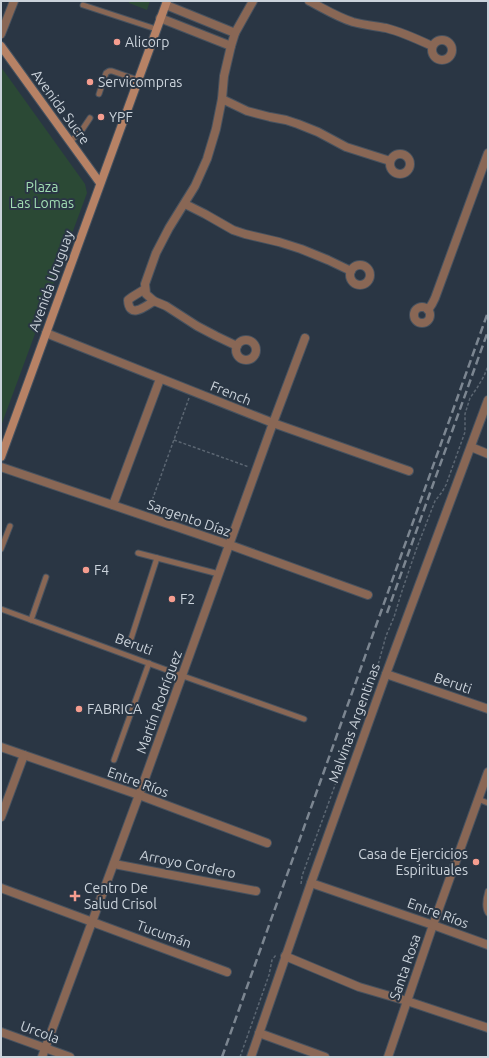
<svg xmlns="http://www.w3.org/2000/svg" width="489" height="1058" font-family="Ubuntu,sans-serif">
<rect width="100%" height="100%" fill="#2a3644"/>
<!-- green -->
<g fill="#2b4935">
<polygon points="129,1 150,1 147,10 129,3"/>
<polygon points="1,67 85,184 87,193 1,426"/>
</g>
<g fill="none" stroke-linecap="round" stroke-linejoin="round">
<defs>
<g id="service">
<polyline points="83,5 156,29"/>
<polyline points="99,94 106,73 109,71 112,71 138,80"/>
<polyline points="70,142 82,130 90,118"/>
<polyline points="1,549 10,526"/>
<polyline points="138,553 219,574"/>
<polyline points="1,609 183,676 304,719"/>
<polyline points="31,620 46,577"/>
<polyline points="130,642 157,558"/>
<polyline points="114,760 149,663"/>
<polyline points="478,799 488,803"/>
<path d="M488 891C486 898 484 907 488 913"/>
</g>
<g id="minor">
<path d="M309 1C323 8 337 17 353 22 364 25 375 26 386 28 402 32 417 39 432 46"/>
<polyline points="166,5 235,33"/>
<polyline points="160,18 231,46"/>
<polyline points="1,34 14,1"/>
<circle cx="442" cy="50" r="10"/>
<polyline points="222,99 247,111 270,117 286,120 298,124 318,132 346,147 390,161"/>
<circle cx="400" cy="164" r="10"/>
<polyline points="185,204 205,214 233,230 245,234 279,242 301,249 328,260 351,271"/>
<circle cx="360" cy="275" r="10"/>
<path d="M145 289 132 297 128 300C129 320 146 306 154 301"/>
<circle cx="422" cy="315" r="8"/>
<polyline points="428,310 432,304 435,298 488,153"/>
<polyline points="46,333 273,423 409,471"/>
<circle cx="246" cy="350" r="10"/>
<polyline points="237,346 216,336 197,326 166,306 154,301 146,294 145,284 156,253 169,228 195,186 207,159 216,129 222,99 224,76 231,46 235,33 253,1"/>
<polyline points="471,447 488,454"/>
<polyline points="1,467 230,545 368,595"/>
<polyline points="113,505 160,379"/>
<polyline points="386,674 488,709"/>
<polyline points="1,747 139,795 267,843"/>
<polyline points="1,817 24,755"/>
<polyline points="114,864 256,891"/>
<polyline points="1,888 227,972"/>
<polyline points="285,956 359,987 407,1001 488,1028"/>
<polyline points="1,1032 70,1057"/>
<polyline points="259,1033 325,1057"/>
<polyline points="42,1057 139,795 273,423 305,338"/>
<polyline points="388,1057 433,925 488,772"/>
</g>
<g id="tertiary">
<polyline points="311,883 433,925 488,945"/>
<polyline points="251,1057 311,883 386,674 488,400"/>
</g>
<g id="secondary">
<polyline points="1,46 100,183"/>
<polyline points="1,457 167,1"/>
</g>
</defs>
<!-- service casing -->
<use href="#service" stroke="#47525f" stroke-width="7"/>
<!-- minor casing -->
<use href="#minor" stroke="#47525f" stroke-width="10"/>
<!-- tertiary casing -->
<use href="#tertiary" stroke="#47525f" stroke-width="10"/>
<!-- secondary casing -->
<use href="#secondary" stroke="#47525f" stroke-width="10"/>
<!-- path -->
<g stroke="#5b6672" stroke-width="1.5" stroke-dasharray="3 2" stroke-linecap="butt">
<polyline points="174,440 249,467"/>
<polyline points="149,509 189,398"/>
<polyline points="373,683 386,636 394,617 402,591 416,550 435,501 442,492 446,485 465,432 465,414 470,398 477,388 484,376 488,366"/>
<polyline points="301,884 302,876 350,744 355,732"/>
<polyline points="240,1057 269,975 272,960 276,955"/>
</g>
<!-- service -->
<use href="#service" stroke="#896755" stroke-width="5"/>
<!-- minor -->
<use href="#minor" stroke="#896755" stroke-width="8"/>
<!-- tertiary -->
<use href="#tertiary" stroke="#896755" stroke-width="8"/>
<!-- secondary -->
<use href="#secondary" stroke="#b78265" stroke-width="8"/>
<!-- rail -->
<g stroke="#7c8691" stroke-width="2.5" stroke-dasharray="8 4" stroke-linecap="butt">
<polyline points="387,613 488,331"/>
<polyline points="222,1057 488,312"/>
</g>
</g>
<!-- markers -->
<g fill="#f59d8f" stroke="#2a3644" stroke-width="1.5">
<circle cx="117" cy="42" r="4"/>
<circle cx="90" cy="82" r="4"/>
<circle cx="101" cy="117" r="4"/>
<circle cx="86" cy="570" r="4"/>
<circle cx="172" cy="599" r="4"/>
<circle cx="79" cy="709" r="4"/>
<circle cx="476" cy="862" r="4"/>
<path d="M73 890h4v4h4v4h-4v4h-4v-4h-4v-4h4z"/>
</g>
<g text-anchor="middle" dominant-baseline="central" stroke-width="4" stroke-linejoin="round" paint-order="stroke">
<!-- poi labels -->
<g font-size="14" fill="#cbd3db" stroke="#2a3644" text-anchor="start">
<text x="125" y="42">Alicorp</text>
<text x="98" y="82">Servicompras</text>
<text x="109" y="117">YPF</text>
<text x="94" y="570">F4</text>
<text x="180" y="599">F2</text>
<text x="87" y="709">FABRICA</text>
<text x="468" y="854" text-anchor="end">Casa de Ejercicios<tspan x="468" dy="16">Espirituales</tspan></text>
<text x="84" y="888">Centro De<tspan x="84" dy="16">Salud Crisol</tspan></text>
</g>
<!-- street labels -->
<g font-size="14" fill="#cbd3db" stroke="#2a3644">
<text transform="translate(61 107) rotate(54)">Avenida Sucre</text>
<text transform="translate(51 281) rotate(-70)">Avenida Uruguay</text>
<text transform="translate(231 393) rotate(22)">French</text>
<text transform="translate(189 518) rotate(19)">Sargento Díaz</text>
<text transform="translate(134 644) rotate(20)">Beruti</text>
<text transform="translate(453 683) rotate(19)">Beruti</text>
<text transform="translate(159 702) rotate(-70)">Martín Rodríguez</text>
<text transform="translate(354 723) rotate(-70)">Malvinas Argentinas</text>
<text transform="translate(138 782) rotate(20)">Entre Ríos</text>
<text transform="translate(188 864) rotate(11)">Arroyo Cordero</text>
<text transform="translate(438 913) rotate(20)">Entre Ríos</text>
<text transform="translate(164 934) rotate(20)">Tucumán</text>
<text transform="translate(405 967) rotate(-71)">Santa Rosa</text>
<text transform="translate(40 1032) rotate(20)">Urcola</text>
</g>
<!-- park labels -->
<g font-size="14" fill="#a1ddb3" stroke="#2a3644">
<text x="42" y="187">Plaza<tspan x="42" dy="16">Las Lomas</tspan></text>
</g>
</g>
<!-- border -->
<rect width="489" height="1058" fill="none" stroke="#cbd3db" stroke-width="4"/>
</svg>
